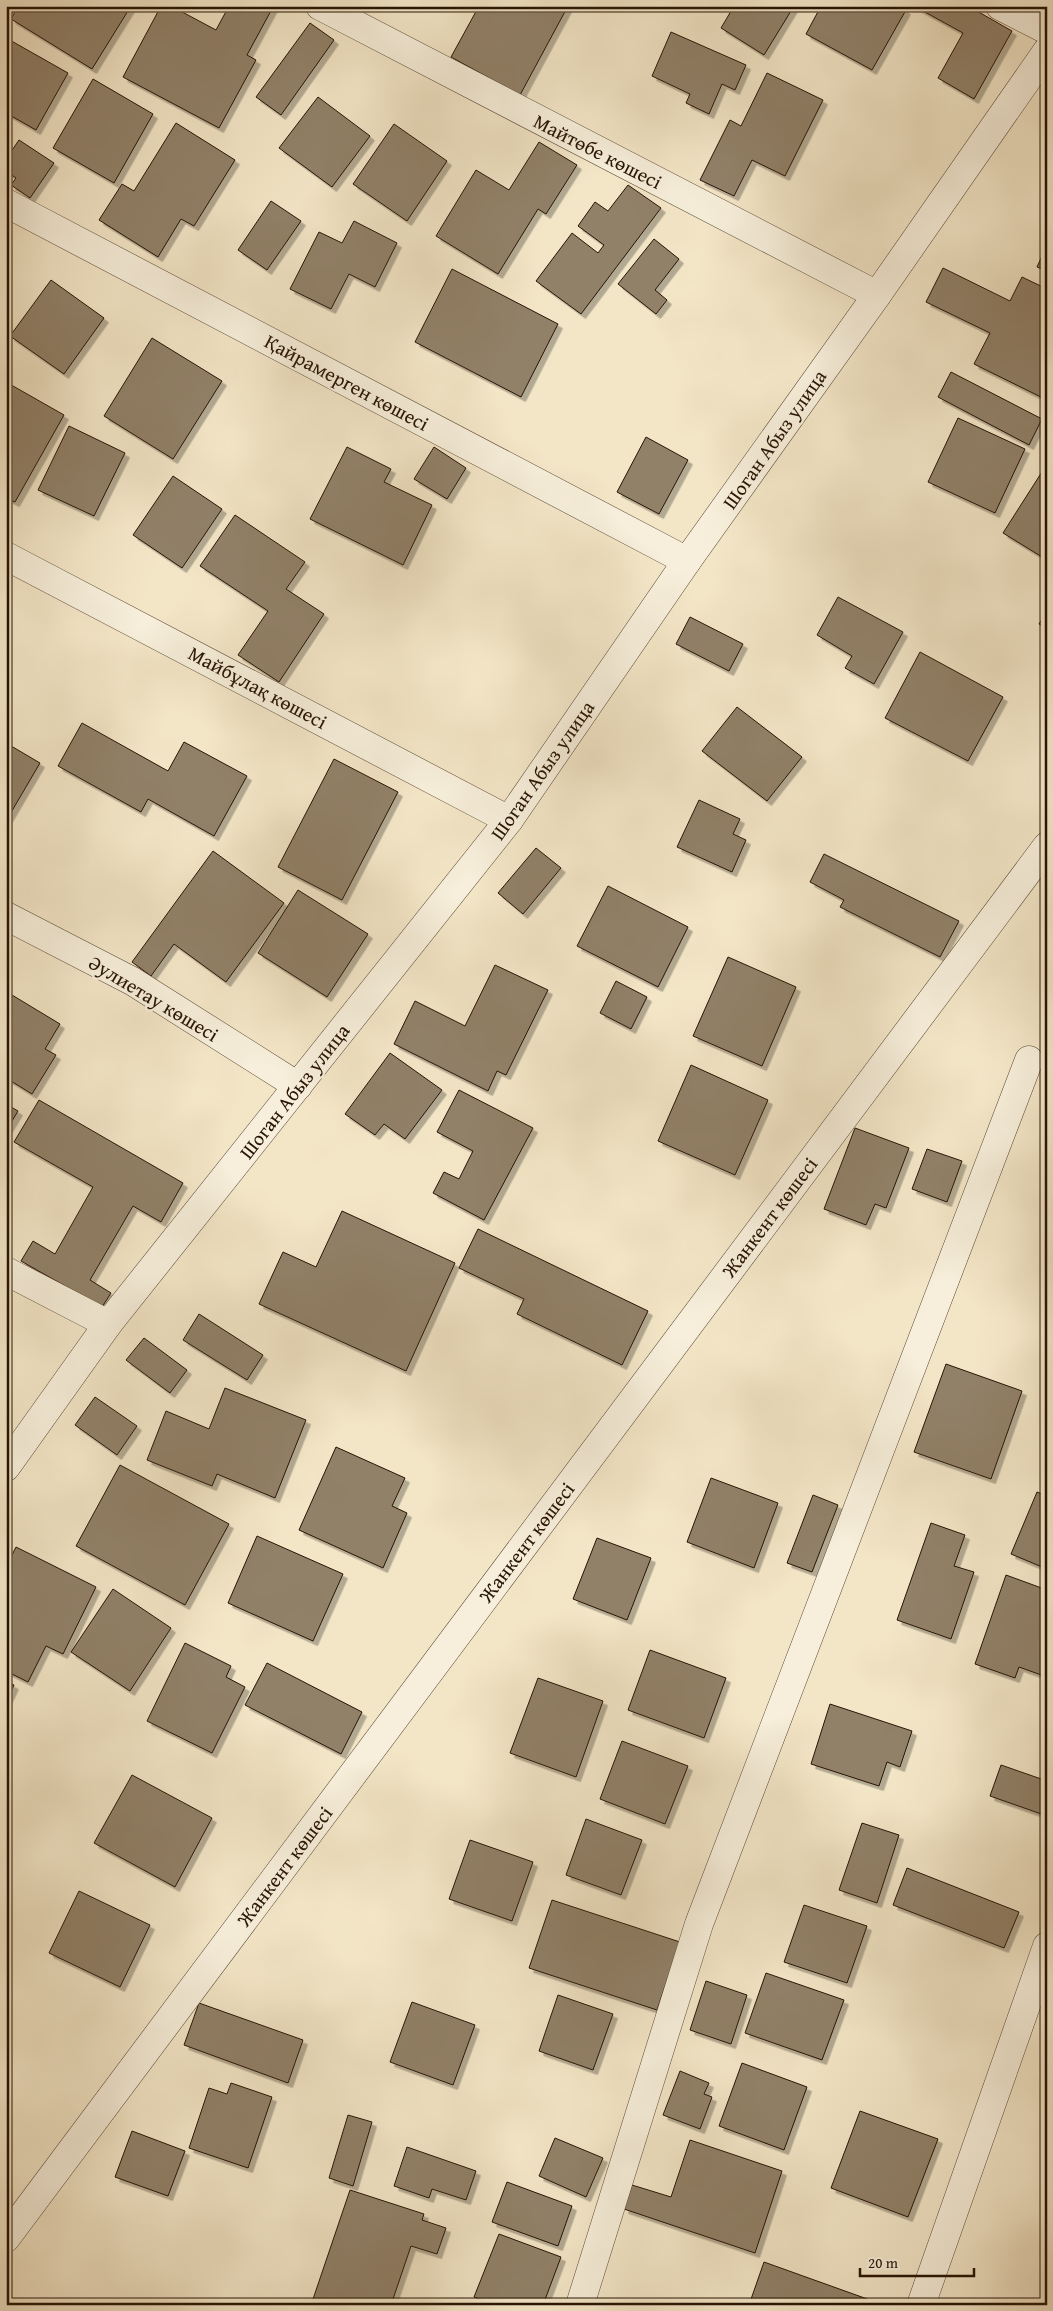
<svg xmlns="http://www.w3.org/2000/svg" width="1053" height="2311" font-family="'Gentium Book Plus',serif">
<defs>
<filter id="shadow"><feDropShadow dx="4.5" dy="4.5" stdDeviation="0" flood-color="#0004"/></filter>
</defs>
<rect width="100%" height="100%" fill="#f3e6c7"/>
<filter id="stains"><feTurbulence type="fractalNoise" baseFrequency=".004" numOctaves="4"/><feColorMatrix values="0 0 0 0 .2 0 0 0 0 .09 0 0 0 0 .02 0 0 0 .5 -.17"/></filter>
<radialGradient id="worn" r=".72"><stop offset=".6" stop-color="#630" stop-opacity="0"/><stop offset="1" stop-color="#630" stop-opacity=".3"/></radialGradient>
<!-- building -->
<g fill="#918169" stroke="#271404" filter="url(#shadow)">
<polygon points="18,6 73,6 80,11 83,6 131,6 92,69 11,19"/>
<polygon points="161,6 171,6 216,30 229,6 273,7 247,55 256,60 219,128 123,77"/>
<polygon points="479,6 568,6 520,95 451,57"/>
<polygon points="734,6 794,6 764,55 721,28"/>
<polygon points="821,6 900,6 906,10 872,70 806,34"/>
<polygon points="914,6 968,6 1012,31 974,99 938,78 963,33"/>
<polygon points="310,23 334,40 281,115 256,97"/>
<polygon points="671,32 746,65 735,90 722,84 709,114 686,103 690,94 652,76"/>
<polygon points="8,39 68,73 36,130 6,113"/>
<polygon points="767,73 823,100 785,176 752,160 734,196 700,180 730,120 741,126"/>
<polygon points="93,79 153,114 114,183 53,148"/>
<polygon points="318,97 370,136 332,187 279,148"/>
<polygon points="176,123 235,160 194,226 181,219 158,257 99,220 122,184 134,191"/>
<polygon points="394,124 447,161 407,221 353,184"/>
<polygon points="19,140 54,163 30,198 11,185 16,178 6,171 6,159"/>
<polygon points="539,142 577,165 546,214 538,209 498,274 436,236 476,170 509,190"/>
<polygon points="628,185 661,208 581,314 536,281 572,233 598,253 604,245 578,226 595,202 608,211"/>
<polygon points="271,201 301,221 267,270 238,250"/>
<polygon points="354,221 397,243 375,287 349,274 331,309 290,289 319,232 342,243"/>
<polygon points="654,239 679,259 655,290 667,300 656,314 618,284"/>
<polygon points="1047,245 1047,271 1037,267"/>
<polygon points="943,268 1010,301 1022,277 1047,289 1047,400 974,364 990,333 926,302"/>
<polygon points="452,269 558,324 521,397 415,342"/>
<polygon points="51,280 104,318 64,374 10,336"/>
<polygon points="152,338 222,381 173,459 104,416"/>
<polygon points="951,372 1042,419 1029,445 938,397"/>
<polygon points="6,382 64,415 15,502 6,498"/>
<polygon points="958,418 1025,449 995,513 928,482"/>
<polygon points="69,426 125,453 94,516 38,490"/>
<polygon points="646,437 688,460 659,514 617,492"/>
<polygon points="347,447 391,469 384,482 432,505 403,565 310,519"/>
<polygon points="434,447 466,468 447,499 414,479"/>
<polygon points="1047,464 1047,560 1003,533"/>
<polygon points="173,476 222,509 182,568 133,535"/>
<polygon points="235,515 305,562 286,589 324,614 279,682 238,655 268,611 200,566"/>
<polygon points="838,597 903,632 874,684 845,668 852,656 817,635"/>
<polygon points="1047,611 1047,629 1039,624"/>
<polygon points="690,617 743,644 729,671 676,644"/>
<polygon points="920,652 1003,697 968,761 885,718"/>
<polygon points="737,707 802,757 767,801 702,751"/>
<polygon points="82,723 168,771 184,742 247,776 214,836 148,799 141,812 58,766"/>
<polygon points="6,743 40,763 6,821"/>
<polygon points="334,759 398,792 342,900 278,867"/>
<polygon points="699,800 740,819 733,834 746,840 732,872 677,847"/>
<polygon points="536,848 561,868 523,914 498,893"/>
<polygon points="213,851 284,903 226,982 174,944 151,976 132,962"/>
<polygon points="824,854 959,921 940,957 840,907 844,900 810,882"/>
<polygon points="608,886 688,927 658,987 577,946"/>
<polygon points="298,890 368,934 327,997 258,953"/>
<polygon points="728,957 796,987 762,1066 693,1036"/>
<polygon points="495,965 548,990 506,1075 497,1071 488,1091 394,1044 415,1001 465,1026"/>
<polygon points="616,981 647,997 631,1029 600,1013"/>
<polygon points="12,995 60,1024 45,1049 56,1055 32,1094 6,1078 6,1005"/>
<polygon points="390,1053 442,1090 405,1139 384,1124 375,1135 345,1114"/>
<polygon points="691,1065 768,1100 735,1175 658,1141"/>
<polygon points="459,1090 533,1128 484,1220 433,1193 444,1172 459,1179 473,1151 437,1132"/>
<polygon points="39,1100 183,1183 161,1222 133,1206 90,1280 111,1293 102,1307 21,1261 33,1241 55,1254 93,1187 14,1142"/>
<polygon points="6,1104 18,1111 6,1131"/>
<polygon points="855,1128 909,1148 886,1208 875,1204 866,1225 824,1209"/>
<polygon points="927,1149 962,1161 947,1202 912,1189"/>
<polygon points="342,1211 455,1263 406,1371 259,1304 283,1252 316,1267"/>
<polygon points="478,1229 648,1311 622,1365 517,1314 524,1299 459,1268"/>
<polygon points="199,1314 263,1355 247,1380 183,1340"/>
<polygon points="144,1338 187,1370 170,1393 126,1360"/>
<polygon points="946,1364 1022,1391 991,1479 914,1452"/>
<polygon points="225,1388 306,1420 275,1498 217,1474 212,1486 147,1460 166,1411 209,1429"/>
<polygon points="95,1397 137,1426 117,1455 75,1425"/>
<polygon points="336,1447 405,1478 392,1506 407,1513 383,1568 299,1530"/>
<polygon points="120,1465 229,1524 185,1605 76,1546"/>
<polygon points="711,1478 778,1503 754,1568 687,1542"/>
<polygon points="1037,1492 1047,1496 1047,1569 1011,1554"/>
<polygon points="813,1495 838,1505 812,1572 787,1563"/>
<polygon points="931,1523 965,1535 954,1566 974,1572 951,1639 897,1620"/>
<polygon points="257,1536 343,1574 313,1641 228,1603"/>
<polygon points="597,1538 651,1558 627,1620 573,1599"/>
<polygon points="16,1547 96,1587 63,1654 46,1646 28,1682 6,1671 6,1567"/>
<polygon points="1006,1575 1047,1590 1047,1677 1019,1667 1015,1678 975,1664"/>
<polygon points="113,1589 171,1628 130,1691 71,1652"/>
<polygon points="185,1643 231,1666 226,1677 245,1687 212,1753 147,1721"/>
<polygon points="650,1650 726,1678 704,1738 628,1710"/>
<polygon points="267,1663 362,1712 341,1754 245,1705"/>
<polygon points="538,1678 603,1701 576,1777 510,1753"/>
<polygon points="6,1681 14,1685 6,1702"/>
<polygon points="830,1704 912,1731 900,1767 887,1762 879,1786 811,1764"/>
<polygon points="622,1741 688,1766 665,1824 600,1799"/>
<polygon points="1001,1765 1047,1781 1047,1816 990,1796"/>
<polygon points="132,1775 212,1818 175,1887 94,1843"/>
<polygon points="586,1819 642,1840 621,1895 566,1875"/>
<polygon points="862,1823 899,1835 877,1903 839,1890"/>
<polygon points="470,1840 533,1862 512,1921 449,1899"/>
<polygon points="907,1868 1019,1912 1004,1948 893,1905"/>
<polygon points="79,1891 150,1925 120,1987 49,1953"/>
<polygon points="552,1900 680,1942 657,2010 529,1968"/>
<polygon points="804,1905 867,1926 847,1983 784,1962"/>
<polygon points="766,1973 844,2000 822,2060 745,2033"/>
<polygon points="706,1981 747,1995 731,2044 690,2030"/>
<polygon points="558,1995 613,2014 593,2070 539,2051"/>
<polygon points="412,2002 475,2025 453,2085 390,2062"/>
<polygon points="199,2003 303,2040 288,2083 184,2045"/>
<polygon points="742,2063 807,2087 784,2150 719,2126"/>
<polygon points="680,2071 709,2083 704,2094 712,2097 700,2129 663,2115"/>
<polygon points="231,2083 272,2097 248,2168 189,2148 209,2088 227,2094"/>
<polygon points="860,2111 938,2139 908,2217 831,2188"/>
<polygon points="348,2115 372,2122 353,2186 329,2178"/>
<polygon points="132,2131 185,2151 168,2196 115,2177"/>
<polygon points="555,2138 603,2158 586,2197 539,2176"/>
<polygon points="690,2140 782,2171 755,2253 624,2209 632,2185 671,2197"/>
<polygon points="407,2147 476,2171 466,2200 432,2189 429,2198 394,2186"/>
<polygon points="507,2182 572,2206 558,2246 492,2222"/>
<polygon points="350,2190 424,2214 422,2220 446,2228 437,2254 411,2246 391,2305 311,2305"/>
<polygon points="499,2234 561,2257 543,2305 494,2305 474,2297"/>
<polygon points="764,2262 884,2305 749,2305"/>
</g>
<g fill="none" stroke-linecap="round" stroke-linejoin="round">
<defs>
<g id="minor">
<polyline points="320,6 877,295"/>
<polyline points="1000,6 1047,30"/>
<polyline points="6,203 687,561"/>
<polyline points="6,556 509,820"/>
<polyline points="6,916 132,981 298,1086"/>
<polyline points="6,1271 108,1324"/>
<polyline points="6,1467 108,1324 509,820 687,561 877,295 1047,51"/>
<polyline points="6,2238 1047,846"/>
<polyline points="580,2305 699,1924 1029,1060"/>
<polyline points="921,2305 1047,1946"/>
</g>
</defs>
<!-- minor casing -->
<use href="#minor" stroke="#5a4835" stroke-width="29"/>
<!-- minor -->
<use href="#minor" stroke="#f7efdb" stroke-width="28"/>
</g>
<g text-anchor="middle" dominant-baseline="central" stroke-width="4.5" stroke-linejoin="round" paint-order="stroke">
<!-- street labels -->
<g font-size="20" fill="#271404" stroke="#f7efdb">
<text transform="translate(598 151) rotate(27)">Майтөбе көшесі</text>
<text transform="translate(347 382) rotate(28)">Қайрамерген көшесі</text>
<text transform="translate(774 439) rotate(-55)">Шоган Абыз улица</text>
<text transform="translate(258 687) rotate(28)">Майбұлақ көшесі</text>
<text transform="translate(542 770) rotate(-55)">Шоган Абыз улица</text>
<text transform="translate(154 998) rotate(31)">Әулиетау көшесі</text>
<text transform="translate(294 1091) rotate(-52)">Шоган Абыз улица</text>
<text transform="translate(769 1217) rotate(-53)">Жанкент көшесі</text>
<text transform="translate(526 1542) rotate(-53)">Жанкент көшесі</text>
<text transform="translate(284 1866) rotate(-53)">Жанкент көшесі</text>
</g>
</g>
<!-- margin -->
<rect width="1053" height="2311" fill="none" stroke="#f3e6c7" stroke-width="25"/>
<rect x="8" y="8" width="1038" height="2296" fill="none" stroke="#271404" stroke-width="2.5"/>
<rect x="12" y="12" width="1028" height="2286" fill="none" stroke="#271404"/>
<!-- scale -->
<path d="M860 2268v8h114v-8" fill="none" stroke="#271404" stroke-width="2.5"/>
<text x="868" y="2268" font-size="15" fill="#271404" stroke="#f7efdb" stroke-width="4" paint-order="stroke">20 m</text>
<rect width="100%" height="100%" filter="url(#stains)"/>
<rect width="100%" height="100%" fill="url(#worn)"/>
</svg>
